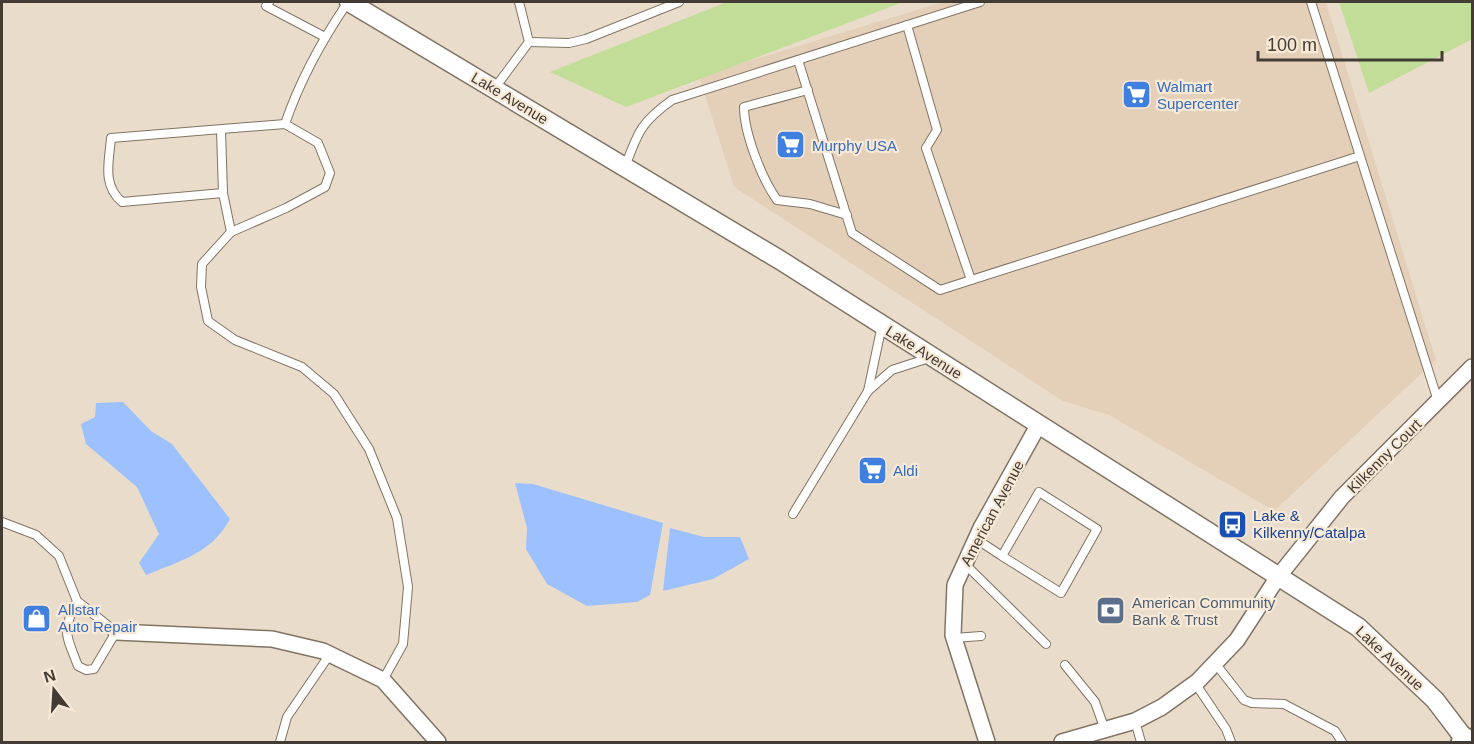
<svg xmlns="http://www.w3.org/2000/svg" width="1474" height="744" font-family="Helvetica,sans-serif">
<rect width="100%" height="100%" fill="#eadcca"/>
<!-- built -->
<polygon fill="#e4d0b8" points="943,2 1326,2 1436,360 1274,511 1109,415 1063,401 734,187 699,76"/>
<!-- green -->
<g fill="#c1dd98">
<polygon points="727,2 903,2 626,107 550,72"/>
<polygon points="1339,2 1472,2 1472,39 1369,93"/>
</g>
<!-- water -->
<g fill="#9dc1ff">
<path d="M123 402 151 431 172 444 230 519C212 553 180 561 146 575L139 563 159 534 137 487 86 444 81 424 95 417 96 403Z"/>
<polygon points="515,483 533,484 663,523 650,595 637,602 587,606 547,584 526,549 527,528"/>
<polygon points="670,528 704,537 740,537 749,559 713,579 663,591"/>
</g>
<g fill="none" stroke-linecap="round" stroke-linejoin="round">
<defs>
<g id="service">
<polyline points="269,2 266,6 325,37"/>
<polyline points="1311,2 1438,401"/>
<polyline points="907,25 937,130 926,148 971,280"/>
<polyline points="529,42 569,43 586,39 679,2"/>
<polyline points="798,60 852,233 940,290 1360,156"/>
<polyline points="494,89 529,42 519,2"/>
<path d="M808 90 744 107C744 133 762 179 777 200L810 204 847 215"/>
<path d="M285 124C300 80 322 40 348 2"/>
<polyline points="221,131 223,193 231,232"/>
<path d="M625 167C638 132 641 122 672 100L980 2"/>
<path d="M223 193 122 202C102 185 109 162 111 138L285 124 318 143 330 173 325 187 286 208 231 232 202 264 201 287 208 321 235 340 302 367 334 394 369 449 397 518 408 587 403 644 383 680"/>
<polyline points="868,391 882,325"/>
<polyline points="793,514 868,391 892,370 929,358"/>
<path d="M2 522 36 535 59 556 77 601 116 632 94 669 86 670 78 666C66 634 61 633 77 601"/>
<polyline points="976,539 1002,556 1039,492 1097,529 1061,593 1002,556"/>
<polyline points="965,564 1046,644"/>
<polyline points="954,638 981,636"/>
<polyline points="1215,663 1244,700 1252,703 1284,704 1335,731 1342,742"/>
<polyline points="1065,665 1095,702 1105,730"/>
<polyline points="1195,683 1226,729 1231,742"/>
<polyline points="1135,721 1141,742"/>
<polyline points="280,742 287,717 330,654"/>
</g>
<g id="minor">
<polyline points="116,632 272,639 323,651 383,680 438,742"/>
<polyline points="987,742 953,635 955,585 981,528 1039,424"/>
<polyline points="1062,742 1135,721 1162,707 1198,681 1237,640 1278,577 1342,497 1472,367"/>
</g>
<polyline id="tertiary" points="349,2 780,260 1358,627 1435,700 1467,742"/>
<polyline id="primary" points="1463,742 1464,739"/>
</defs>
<!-- service casing -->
<use href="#service" stroke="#817464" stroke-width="10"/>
<!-- minor casing -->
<use href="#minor" stroke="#817464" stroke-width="18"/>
<!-- tertiary casing -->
<use href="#tertiary" stroke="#817464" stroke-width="21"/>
<!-- primary casing -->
<use href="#primary" stroke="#817464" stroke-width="26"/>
<!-- service -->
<use href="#service" stroke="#fff" stroke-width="8"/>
<!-- minor -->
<use href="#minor" stroke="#fff" stroke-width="15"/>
<!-- tertiary -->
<use href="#tertiary" stroke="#fff" stroke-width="18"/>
<!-- primary -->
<use href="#primary" stroke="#fff" stroke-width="22"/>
</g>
<!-- icons -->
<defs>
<symbol id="supermarket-square" viewBox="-11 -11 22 22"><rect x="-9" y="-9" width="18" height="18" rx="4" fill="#3f7fe0" stroke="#f8e9d7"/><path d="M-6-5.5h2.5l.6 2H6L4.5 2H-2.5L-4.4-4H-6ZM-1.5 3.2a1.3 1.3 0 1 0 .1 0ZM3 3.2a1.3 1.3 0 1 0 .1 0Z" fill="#fff"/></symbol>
<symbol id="bus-square" viewBox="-11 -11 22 22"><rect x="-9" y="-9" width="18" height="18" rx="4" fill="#1a4fb4" stroke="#f8e9d7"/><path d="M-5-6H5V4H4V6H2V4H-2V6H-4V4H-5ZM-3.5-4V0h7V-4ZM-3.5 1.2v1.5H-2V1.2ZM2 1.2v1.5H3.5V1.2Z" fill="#fff"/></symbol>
<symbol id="bank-square" viewBox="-11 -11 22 22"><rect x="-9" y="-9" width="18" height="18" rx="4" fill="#5c6f8a" stroke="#f8e9d7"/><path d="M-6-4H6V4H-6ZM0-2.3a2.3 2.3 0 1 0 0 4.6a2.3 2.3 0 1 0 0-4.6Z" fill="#fff"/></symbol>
<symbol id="shop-square" viewBox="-11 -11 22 22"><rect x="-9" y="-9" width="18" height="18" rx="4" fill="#3f7fe0" stroke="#f8e9d7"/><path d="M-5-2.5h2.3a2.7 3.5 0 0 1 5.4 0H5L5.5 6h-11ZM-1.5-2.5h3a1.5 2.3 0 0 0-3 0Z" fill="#fff"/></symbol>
</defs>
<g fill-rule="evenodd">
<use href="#supermarket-square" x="1120" y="78" width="33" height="33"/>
<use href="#supermarket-square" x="774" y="128" width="33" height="33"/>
<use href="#supermarket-square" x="856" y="454" width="33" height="33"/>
<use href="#bus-square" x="1216" y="508" width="33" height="33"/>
<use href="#bank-square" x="1094" y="594" width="33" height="33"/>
<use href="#shop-square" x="20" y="602" width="33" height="33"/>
</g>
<g text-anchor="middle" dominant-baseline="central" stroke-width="4.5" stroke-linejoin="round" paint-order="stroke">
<!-- shop labels -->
<g font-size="15" fill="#366cbe" stroke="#f8e9d7" text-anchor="start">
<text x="1157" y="86">Walmart<tspan x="1157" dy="17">Supercenter</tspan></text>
<text x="812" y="145">Murphy USA</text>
<text x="893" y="470">Aldi</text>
<text x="58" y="609">Allstar<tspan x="58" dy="17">Auto Repair</tspan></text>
</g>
<!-- street labels -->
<g font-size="15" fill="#423c35" stroke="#f8e9d7">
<text transform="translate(510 98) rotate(31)">Lake Avenue</text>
<text transform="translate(924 352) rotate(32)">Lake Avenue</text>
<text transform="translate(1384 456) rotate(-45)">Kilkenny Court</text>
<text transform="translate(992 513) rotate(-62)">American Avenue</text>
<text transform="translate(1390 658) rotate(43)">Lake Avenue</text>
</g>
<!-- transit labels -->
<g font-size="15" fill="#164399" stroke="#f8e9d7" text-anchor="start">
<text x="1253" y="515">Lake &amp;<tspan x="1253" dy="17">Kilkenny/Catalpa</tspan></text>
</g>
<!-- service labels -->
<g font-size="15" fill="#4e5e75" stroke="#f8e9d7" text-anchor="start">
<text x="1132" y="602">American Community<tspan x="1132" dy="17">Bank &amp; Trust</tspan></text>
</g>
</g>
<!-- border -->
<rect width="1474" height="744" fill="none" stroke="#423c35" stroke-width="6"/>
<!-- north arrow -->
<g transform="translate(54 690) rotate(343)" stroke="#f8e9d7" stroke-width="4.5" paint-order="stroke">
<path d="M0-4.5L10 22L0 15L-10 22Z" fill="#423c35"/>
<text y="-9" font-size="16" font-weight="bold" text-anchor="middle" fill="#423c35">N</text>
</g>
<!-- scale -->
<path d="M1258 51v9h184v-9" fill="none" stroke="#423c35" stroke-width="3"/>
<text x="1267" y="51" font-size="18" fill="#423c35" stroke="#f8e9d7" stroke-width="4.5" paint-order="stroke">100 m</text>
</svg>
